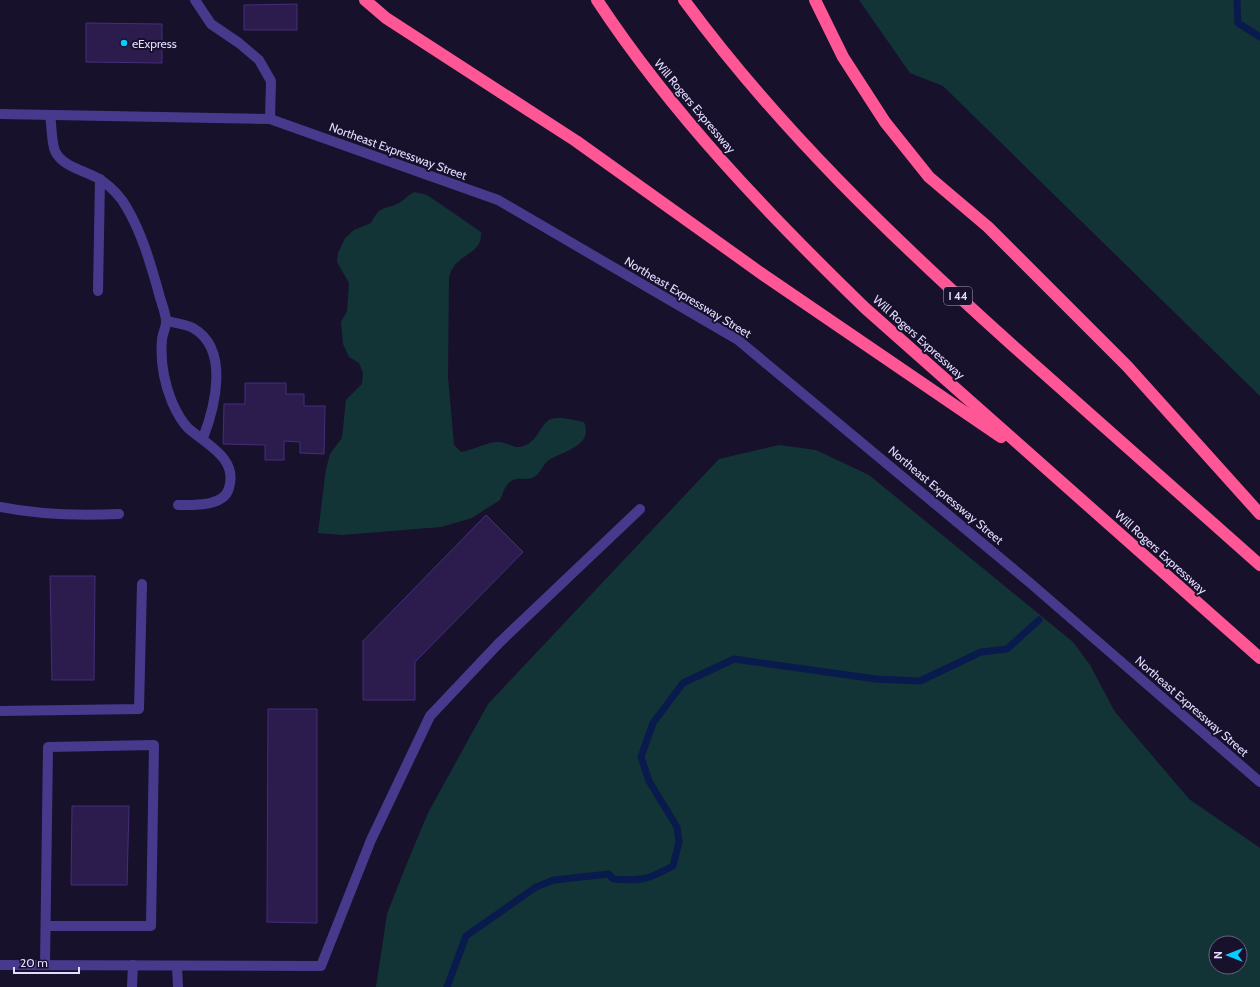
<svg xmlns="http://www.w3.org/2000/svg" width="1260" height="987" font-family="Cabin,sans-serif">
<rect width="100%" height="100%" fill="#18112c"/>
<!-- green -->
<g fill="#133437" fill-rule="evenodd">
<polygon points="859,0 1260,0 1260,396 943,86 910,73"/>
<path d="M415 192 427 195 481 232C483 252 461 254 453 268 451 270 450 274 449 277L448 377 454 445 461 452C474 450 486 442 499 442 506 442 514 448 520 447 538 444 540 423 551 419 561 416 574 420 584 422 594 446 563 451 549 460 542 465 541 474 532 478 525 480 516 477 511 481 504 486 503 494 500 500L472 518 441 527 342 535 318 533 326 469 330 454 342 438 346 400 362 384 363 373 359 363 349 357 343 344 341 322 347 311 349 283 337 262 338 253 345 238 354 230 371 223C381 204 383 211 399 203 404 200 408 195 415 192Z"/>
<path d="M779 445 816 450 869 475 1073 642 1090 665 1115 712 1189 799 1260 848V987H376L387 914 405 868 428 813 488 704 719 459ZM1216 943H1240V967H1216Z"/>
</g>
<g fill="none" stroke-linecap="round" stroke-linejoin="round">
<!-- stream -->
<g stroke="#091a4d" stroke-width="7">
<polyline points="1237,0 1238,23 1260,37"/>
<path d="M447 987 466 936 536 887 554 880 609 874 613 879C642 881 647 880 673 866L679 842 677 827 649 781 641 757 653 723 683 683 734 659 876 679 920 681 981 652 1007 649 1039 620"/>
</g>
</g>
<!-- building -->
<g fill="#2c1c4e" stroke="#452d7b">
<polygon points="297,4 297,30 244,30 244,5"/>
<polygon points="86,23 162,24 162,63 86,62"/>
<polygon points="245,383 286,383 286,394 304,394 304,406 325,406 324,454 300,453 300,442 284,441 284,460 265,460 265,445 223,444 224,404 245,404"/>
<polygon points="486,515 523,552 415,662 415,700 363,700 363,641"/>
<polygon points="50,576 95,576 94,680 52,680"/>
<polygon points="268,709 317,709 317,923 267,922"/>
<polygon points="72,806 129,806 127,885 71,885"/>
</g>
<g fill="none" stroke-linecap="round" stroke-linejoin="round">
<!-- service -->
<g stroke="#473a8d" stroke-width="10">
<polyline points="195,0 211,24 239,43 259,60 271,81 270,119"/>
<path d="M50 115C52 126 51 140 55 151 62 167 87 171 101 180 111 187 121 197 127 208 142 234 150 262 158 290 160 300 165 310 166 320 167 326 162 334 162 340 160 362 164 382 172 402 176 411 181 421 188 428 207 445 238 458 229 488 224 507 193 505 178 505"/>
<polyline points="98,291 100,179"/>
<path d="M166 321C175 323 185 324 193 328 230 349 215 407 203 438"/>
<path d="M0 507C40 515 79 516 119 514"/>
<polyline points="0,711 139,709 142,584"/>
<polyline points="0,965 321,966 371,840 430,716 500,642 640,509"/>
<polyline points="45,965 48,747 154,745 151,926 46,926"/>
<polyline points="177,966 178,987"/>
<polyline points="132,987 133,965"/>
</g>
<!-- minor -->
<polyline stroke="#473a8d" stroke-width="10" points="0,114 270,119 498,200 738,340 1029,582 1260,782"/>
<!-- motorway -->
<g stroke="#ff5795" stroke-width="12">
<polyline points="365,0 386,18 576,141 765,276 1001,437"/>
<path d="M597 0C672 114 767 213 865 308L1260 658"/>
<path d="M684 0C778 128 893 238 1011 344 1094 418 1177 491 1260 565"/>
<polyline points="815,0 843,57 885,122 929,177 988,227 1127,366 1260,514"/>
</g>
</g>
<!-- markers -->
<circle fill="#08cbff" stroke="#18112c" stroke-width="1.5" cx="124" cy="43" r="4"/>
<g text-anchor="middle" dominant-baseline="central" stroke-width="4" stroke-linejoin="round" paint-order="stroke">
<!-- shield labels -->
<rect fill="#18112c" stroke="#a79fc0" stroke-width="1" x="944" y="287" width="28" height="18" rx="3"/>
<g font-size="11" font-weight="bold" fill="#e4dcff">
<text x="958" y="296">I 44</text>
</g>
<!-- poi labels -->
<g font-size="12" fill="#e4dcff" stroke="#18112c" text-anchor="start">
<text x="132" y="43">eExpress</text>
</g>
<!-- street labels -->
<g font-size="12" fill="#e4dcff" stroke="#18112c">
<text transform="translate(695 106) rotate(50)">Will Rogers Expressway</text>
<text transform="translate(398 151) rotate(20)">Northeast Expressway Street</text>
<text transform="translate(688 297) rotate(31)">Northeast Expressway Street</text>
<text transform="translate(919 337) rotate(42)">Will Rogers Expressway</text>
<text transform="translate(946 495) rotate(40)">Northeast Expressway Street</text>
<text transform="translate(1161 552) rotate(42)">Will Rogers Expressway</text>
<text transform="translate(1192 706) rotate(41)">Northeast Expressway Street</text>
</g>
</g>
<!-- north arrow -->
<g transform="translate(1228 955) rotate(270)"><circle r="19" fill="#18112c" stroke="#6a6280"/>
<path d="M0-3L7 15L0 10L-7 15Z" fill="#08cbff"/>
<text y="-6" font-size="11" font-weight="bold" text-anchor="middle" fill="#e4dcff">N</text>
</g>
<!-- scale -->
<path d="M14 967v6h65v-6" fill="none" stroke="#e4dcff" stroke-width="2"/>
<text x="20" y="967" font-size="12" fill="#e4dcff" stroke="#18112c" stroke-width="3" paint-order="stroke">20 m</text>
</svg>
